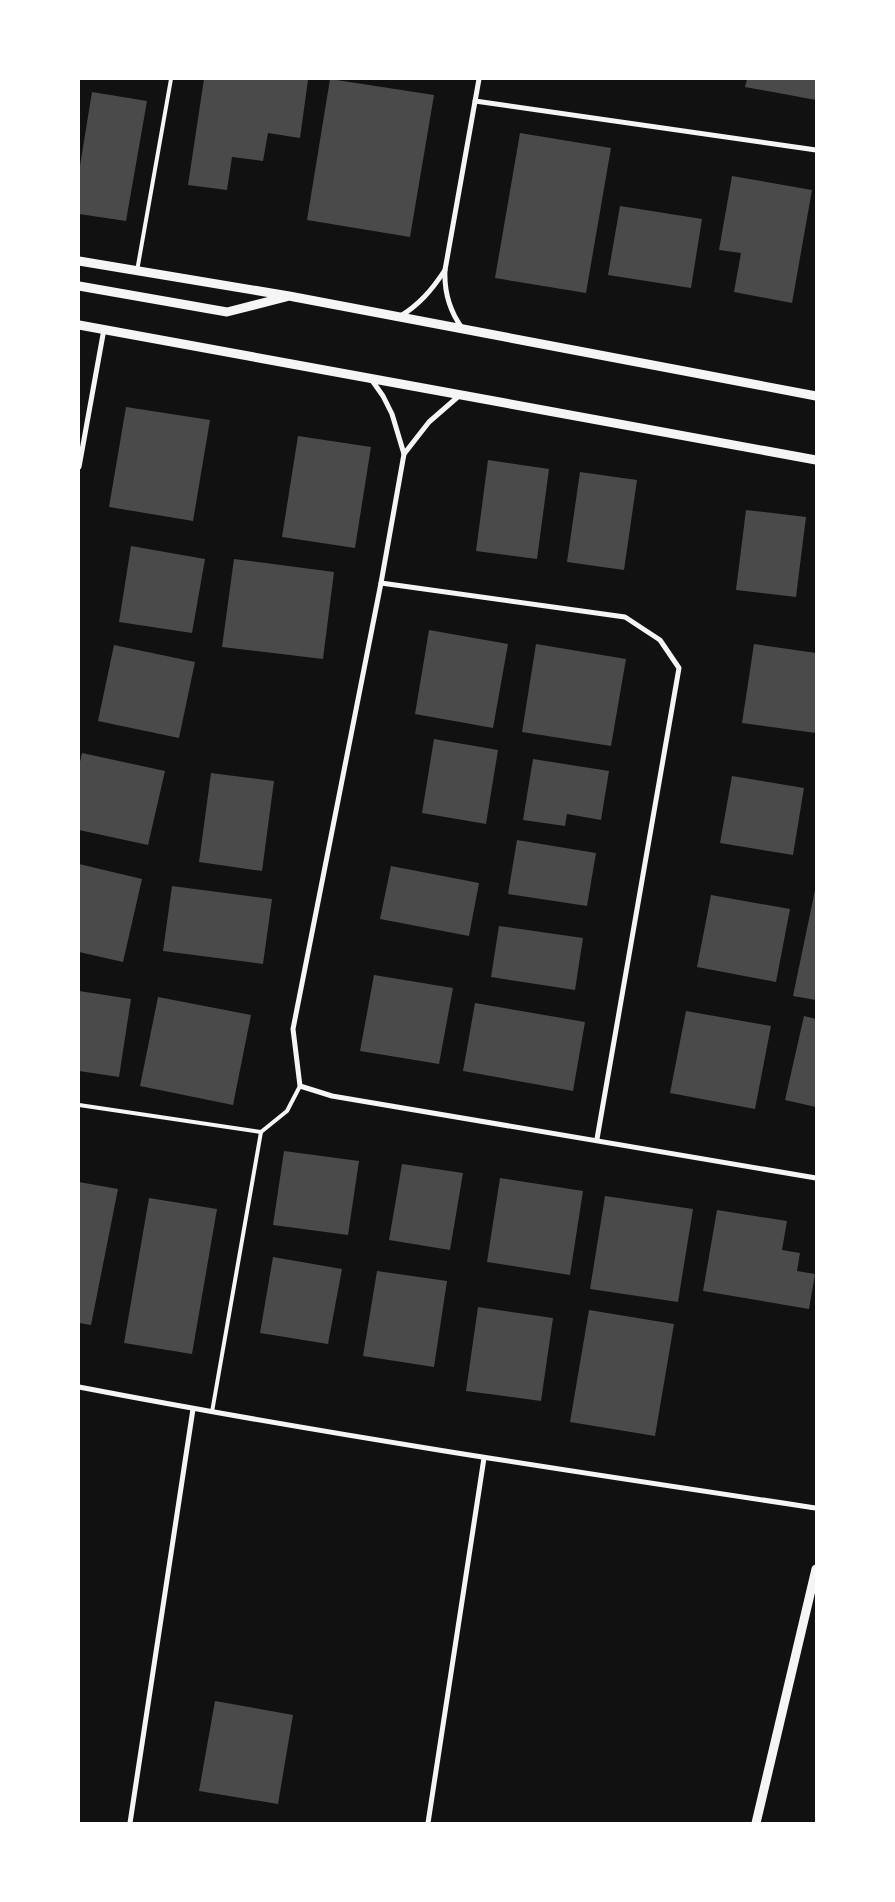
<svg xmlns="http://www.w3.org/2000/svg" width="895" height="1902" font-family="'PT Sans Narrow',sans-serif">
<rect width="100%" height="100%" fill="#111"/>
<!-- building -->
<g fill="#4a4a4a">
<polygon points="204,79 297,79 308,80 300,138 268,133 263,161 232,157 227,190 188,185"/>
<polygon points="330,79 434,95 410,237 307,220"/>
<polygon points="747,79 816,79 816,100 745,87"/>
<polygon points="92,92 147,101 126,221 79,214 79,172"/>
<polygon points="520,133 611,148 586,293 495,278"/>
<polygon points="732,176 812,190 792,303 734,292 741,253 719,250"/>
<polygon points="620,206 702,219 691,288 608,275"/>
<polygon points="126,407 210,420 193,521 109,507"/>
<polygon points="298,436 371,447 355,548 282,537"/>
<polygon points="488,460 549,469 537,559 476,551"/>
<polygon points="580,472 637,480 624,570 567,562"/>
<polygon points="746,510 806,517 796,597 736,590"/>
<polygon points="131,546 205,559 192,633 119,622"/>
<polygon points="234,559 334,572 323,659 222,647"/>
<polygon points="429,630 508,644 493,728 415,714"/>
<polygon points="536,644 626,659 611,746 522,732"/>
<polygon points="754,644 816,653 816,733 742,723"/>
<polygon points="114,645 195,662 179,738 98,721"/>
<polygon points="434,739 498,750 486,824 422,813"/>
<polygon points="82,753 165,771 148,845 79,830 79,766"/>
<polygon points="533,759 609,771 601,820 567,814 565,826 523,820"/>
<polygon points="211,773 274,781 262,871 199,862"/>
<polygon points="732,776 804,788 793,855 720,843"/>
<polygon points="517,840 596,853 587,906 508,894"/>
<polygon points="79,864 142,879 123,962 79,952"/>
<polygon points="391,866 479,883 469,936 380,919"/>
<polygon points="172,886 272,899 263,964 163,951"/>
<polygon points="815,890 816,891 816,1000 793,996"/>
<polygon points="711,895 790,909 776,982 697,967"/>
<polygon points="499,926 583,938 575,990 491,977"/>
<polygon points="374,975 453,988 439,1064 360,1051"/>
<polygon points="79,991 131,999 119,1077 79,1071"/>
<polygon points="158,997 251,1015 233,1105 140,1086"/>
<polygon points="475,1003 585,1022 573,1091 463,1071"/>
<polygon points="686,1011 771,1026 755,1109 670,1093"/>
<polygon points="804,1016 816,1019 816,1107 785,1100"/>
<polygon points="284,1151 359,1161 348,1235 273,1225"/>
<polygon points="402,1164 463,1173 450,1250 389,1240"/>
<polygon points="500,1178 583,1191 570,1275 487,1262"/>
<polygon points="79,1182 118,1189 91,1325 79,1323"/>
<polygon points="605,1196 693,1209 678,1302 590,1289"/>
<polygon points="149,1198 217,1209 192,1354 124,1343"/>
<polygon points="717,1210 787,1221 782,1250 800,1253 797,1271 815,1274 809,1309 703,1291"/>
<polygon points="273,1257 342,1269 328,1344 260,1333"/>
<polygon points="377,1271 447,1281 434,1367 363,1356"/>
<polygon points="478,1307 553,1318 541,1401 466,1391"/>
<polygon points="589,1310 674,1324 655,1436 570,1422"/>
<polygon points="215,1701 293,1715 278,1804 199,1791"/>
</g>
<g fill="none" stroke-linecap="round" stroke-linejoin="round">
<!-- service -->
<g stroke="#f5f5f5" stroke-width="4">
<polyline points="137,271 171,79"/>
<polyline points="79,1105 261,1132 287,1111 300,1086"/>
<polyline points="212,1412 261,1132"/>
</g>
<!-- minor -->
<g stroke="#f5f5f5" stroke-width="5">
<polyline points="475,101 816,150"/>
<path d="M399 317C419 305 432 290 445 270"/>
<path d="M462 328C449 310 444 292 445 270L479 79"/>
<polyline points="371,379 383,396 392,414 404,454 381,583 293,1029 300,1086 332,1096 816,1178"/>
<polyline points="404,454 429,422 460,395"/>
<polyline points="79,467 104,329"/>
<polyline points="381,583 625,617 660,640 679,668 597,1139"/>
<path d="M79 1387C323 1434 570 1471 816 1508"/>
<polyline points="130,1823 193,1409"/>
<polyline points="428,1823 484,1458"/>
</g>
<!-- tertiary -->
<g stroke="#f5f5f5" stroke-width="9">
<polyline points="79,261 289,296 816,396"/>
<polyline points="79,286 227,312 286,297"/>
<polyline points="79,325 816,460"/>
<polyline points="756,1823 816,1569"/>
</g>
</g>
<!-- border -->
<rect width="895" height="1902" fill="none" stroke="#ffffff" stroke-width="160"/>
</svg>
